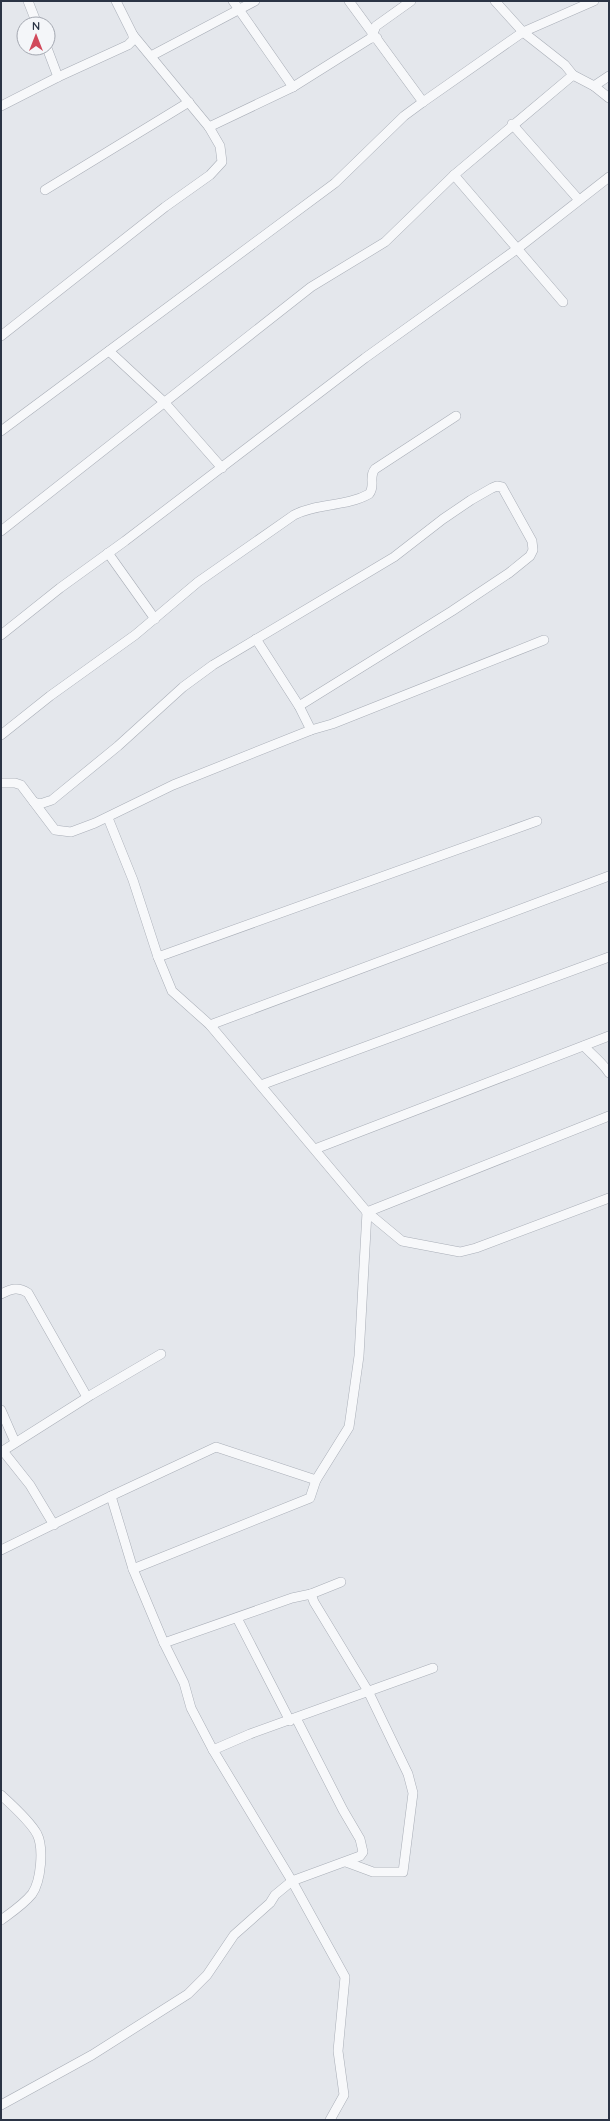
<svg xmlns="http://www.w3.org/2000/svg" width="610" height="2121" font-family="Quicksand,sans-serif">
<rect width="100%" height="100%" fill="#e4e7ec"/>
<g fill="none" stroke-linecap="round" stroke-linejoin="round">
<defs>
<g id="minor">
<polyline points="28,1 37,24"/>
<polyline points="233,1 293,87"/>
<polyline points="349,1 423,102"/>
<polyline points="495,1 523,32 565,65 573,75 594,86 609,98"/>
<polyline points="371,38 376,26 411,1"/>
<polyline points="47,48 58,77"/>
<polyline points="151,56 255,1"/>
<polyline points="594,86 609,76"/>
<polyline points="1,106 58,77 128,45 133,40 133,35 116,1"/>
<polyline points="512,124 579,200"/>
<polyline points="209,127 293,87 371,38 377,38"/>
<polyline points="454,175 563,302"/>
<polyline points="45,190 189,102"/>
<polyline points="1,336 165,207 210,175 222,162 220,146 209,127 133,35"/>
<polyline points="109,351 165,403 222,468"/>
<polyline points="1,431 335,183 404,116 423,102 523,32 594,1"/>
<polyline points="1,531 311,287 385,242 454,175 573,75"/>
<polyline points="108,553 155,619"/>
<polyline points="1,635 60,588 125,541 365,358 517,249 609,177"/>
<polyline points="256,639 299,706 311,730"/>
<path d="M1 735 50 696 135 635 198 582 294 515C317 503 346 507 369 494 376 486 368 477 375 469L456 416"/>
<polyline points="1,783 15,783 21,785 55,830 71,832 95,823 173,785 311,730 332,724 544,640"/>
<polyline points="34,802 40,804 52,800 118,746 183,687 213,665 394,557 443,519 471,500 492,488 497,486 502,487 532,541 533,550 530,556 509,573 452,611 299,706"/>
<polyline points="108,818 133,880 158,957 172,991 210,1025 367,1212 402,1241 460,1252 476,1248 609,1198"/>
<polyline points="158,957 537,821"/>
<polyline points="210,1025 609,876"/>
<path d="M584 1046C592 1055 603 1063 609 1073"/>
<polyline points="261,1085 609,957"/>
<polyline points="315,1149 609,1036"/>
<polyline points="367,1212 609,1116"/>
<path d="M1 1294C11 1289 18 1286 28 1293L87 1397"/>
<polyline points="1,1410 15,1442"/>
<polyline points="3,1451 30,1485 54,1525"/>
<polyline points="1,1452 91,1395 161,1354"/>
<polyline points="111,1496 216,1447 316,1480"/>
<polyline points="1,1550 111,1496 133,1569 164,1643 184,1683 191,1708 213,1750 292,1881 345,1977 338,2051 344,2095 330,2120"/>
<polyline points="133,1569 310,1498 316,1480 349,1427 359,1356 367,1212"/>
<polyline points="311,1594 341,1582"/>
<polyline points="237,1618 290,1721"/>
<polyline points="164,1643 292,1598 311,1594 314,1602 368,1691 408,1774 413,1793 403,1872 373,1872 346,1862"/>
<polyline points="213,1750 250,1734 433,1668"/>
<path d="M1 1795C12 1805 30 1821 37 1834 44 1848 41 1881 32 1894 23 1905 12 1912 1 1920"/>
<polyline points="1,2105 92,2055 188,1994 207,1975 234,1935 270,1903 275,1895 292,1881 360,1856 363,1852 360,1839 343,1810 296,1718"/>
</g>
</defs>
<!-- minor casing -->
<use href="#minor" stroke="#a9aeb7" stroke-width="10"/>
<!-- minor -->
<use href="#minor" stroke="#f7f8fa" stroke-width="9"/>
</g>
<!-- border -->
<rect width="610" height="2121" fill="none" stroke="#2b3445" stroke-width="4"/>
<!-- north arrow -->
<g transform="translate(36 36)"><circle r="19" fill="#f4f6f9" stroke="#a4a8b1"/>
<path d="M0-3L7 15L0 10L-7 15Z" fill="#d1495b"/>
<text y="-6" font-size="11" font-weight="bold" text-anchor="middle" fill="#2b3445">N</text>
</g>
</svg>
